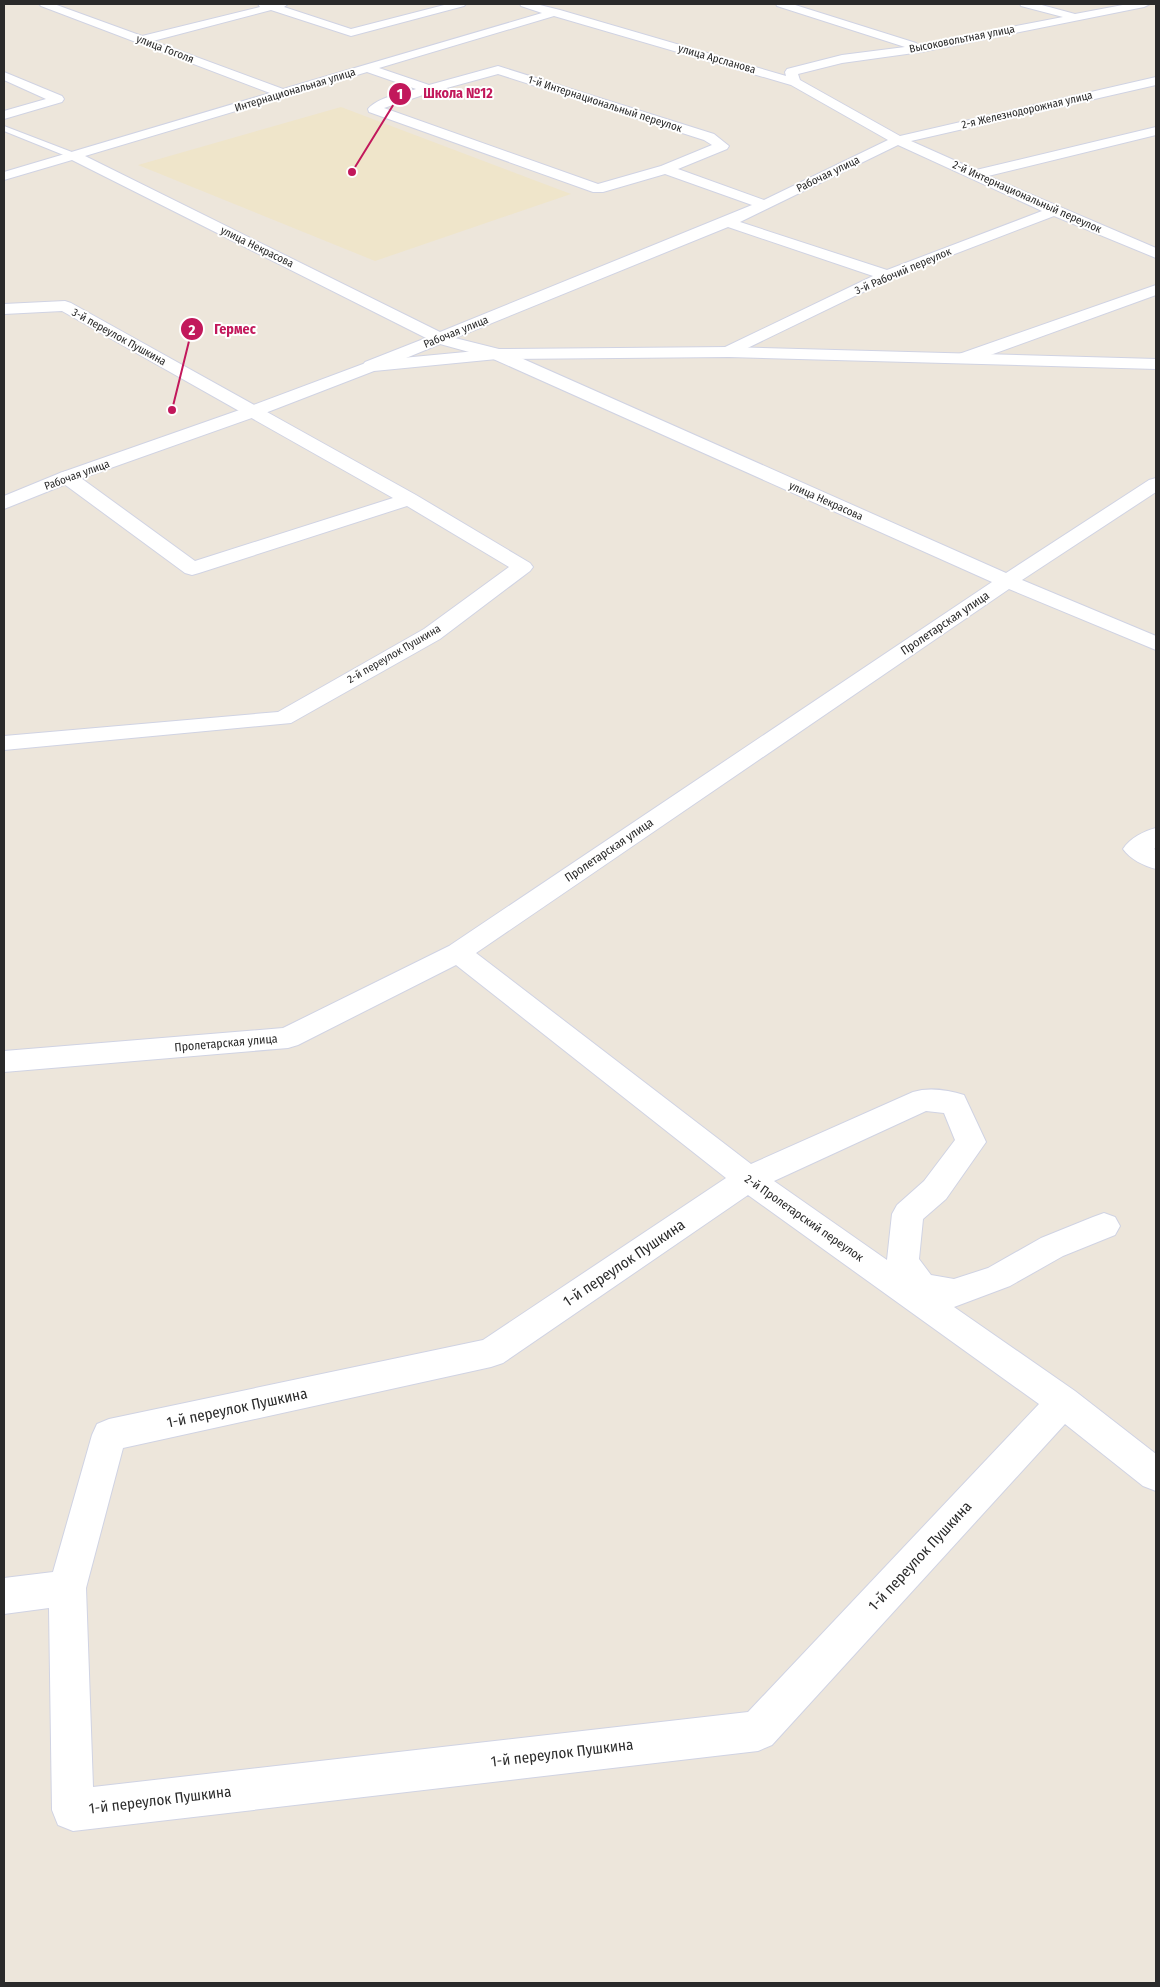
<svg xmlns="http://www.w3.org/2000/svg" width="1160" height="1987" font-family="'Fira Sans Condensed',sans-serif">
<rect width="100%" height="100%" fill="#ede6db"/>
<!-- education -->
<polygon fill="#efe5ca" points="341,107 571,194 375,261 138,165"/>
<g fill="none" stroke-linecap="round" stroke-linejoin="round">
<defs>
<polygon id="lane" points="4,126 77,154 78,156 71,158 4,131"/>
<g id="street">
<path d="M39 4H54L142 36 260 7 258 4H288L284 7 351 29 448 4H466L464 6 351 36 271 10 153 41 283 89 542 13 521 6 520 4H536L560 10 786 76 785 72 787 69 842 55 905 47 777 6 776 4H792L916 43 918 45 1063 17 1021 6 1020 4H1038L1075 14 1128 4H1150L1144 7 921 52 842 63 798 74 800 80 900 136 1156 77V85L911 141 976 170 1156 127V135L988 176 1156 248V258L1054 216 892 278 729 357 723 356 721 352 723 348 873 276 728 227 455 338 503 350 1006 573 1149 480 1156 478V492L1022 580 1156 636V650L1009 589 476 953 751 1164 913 1092C929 1087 948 1090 964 1095L986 1142 946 1199 923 1219 919 1259 931 1275 954 1279 988 1268 1041 1238 1093 1217 1104 1213 1115 1217 1120 1226 1115 1235 1063 1256 1010 1286 954 1307 1075 1391 1156 1454V1491L1143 1486 1065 1424 772 1745 758 1751 73 1831 58 1825 52 1810 49 1608 4 1614V1578L53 1572 92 1435 97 1424 109 1419 483 1340 726 1178 456 965 298 1045 288 1048 4 1072V1051L283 1028 449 946 992 582 491 358 440 344 377 370H365L362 366 365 362 426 338 72 160 4 180V172L270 93 41 6ZM554 16 791 85 888 140 764 200 678 169 727 149 729 146 714 134 498 66 429 85 379 68ZM367 72 416 89C401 94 378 97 368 109L369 112 593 192H603L665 174 752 205 440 332 85 156ZM498 74 704 140 712 145 661 166 598 184 384 108 432 92ZM898 145 1042 211 887 270 740 222ZM926 1111 944 1113 955 1140 924 1181 897 1205 892 1214 887 1260 774 1181ZM748 1195 1039 1404 748 1712 93 1787 86 1588 123 1448 491 1367 503 1363Z"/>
<polygon points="4,72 62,96 64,99 62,102 4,119 4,111 46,99 4,80"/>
<polygon points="1156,285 1156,295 971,362 959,362 957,358 959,354"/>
<polygon points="65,301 71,303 416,495 530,563 533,567 530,571 440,639 291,723 4,750 4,736 278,712 424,629 509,567 407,506 199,573 192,575 185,573 60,481 58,477 60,473 67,471 74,473 195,561 393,498 62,311 4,314 4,304"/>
<path d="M1156 828V847L1154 849 1156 850V869C1144 866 1130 859 1123 849 1130 838 1144 831 1156 828Z"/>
</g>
<polygon id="secondary" points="729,347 1156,359 1156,369 729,357 497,359 374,371 260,415 74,481 4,509 4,496 60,473 248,407 371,361 497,349"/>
</defs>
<!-- lane casing -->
<use href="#lane" stroke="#d0d3e3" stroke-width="2"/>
<!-- street casing -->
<use href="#street" stroke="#d0d3e3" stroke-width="2"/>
<!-- secondary casing -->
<use href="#secondary" stroke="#d0d3e3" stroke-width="2"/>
<!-- lane -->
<use href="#lane" fill="#fff" fill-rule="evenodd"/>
<!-- street -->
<use href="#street" fill="#fff" fill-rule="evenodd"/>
<!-- secondary -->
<use href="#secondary" fill="#fff" fill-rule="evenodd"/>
</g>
<g text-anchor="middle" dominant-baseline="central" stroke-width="4" stroke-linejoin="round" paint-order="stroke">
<!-- far-street labels -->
<g font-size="11" fill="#2a2a2a" stroke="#fff">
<text transform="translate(962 39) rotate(-11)">Высоковольтная улица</text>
<text transform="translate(165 49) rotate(21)">улица Гоголя</text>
<text transform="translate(717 59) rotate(16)">улица Арсланова</text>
<text transform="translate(295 90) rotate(-17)">Интернациональная улица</text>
<text transform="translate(605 104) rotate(18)">1-й Интернациональный переулок</text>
<text transform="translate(1027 110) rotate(-13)">2-я Железнодорожная улица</text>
<text transform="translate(828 174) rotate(-26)">Рабочая улица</text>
<text transform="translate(1027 197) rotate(24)">2-й Интернациональный переулок</text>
<text transform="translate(257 247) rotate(26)">улица Некрасова</text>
<text transform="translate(903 271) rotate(-23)">3-й Рабочий переулок</text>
<text transform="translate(456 332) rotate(-22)">Рабочая улица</text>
<text transform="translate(119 337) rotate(29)">3-й переулок Пушкина</text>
<text transform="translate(77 475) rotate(-20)">Рабочая улица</text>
<text transform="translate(826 501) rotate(24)">улица Некрасова</text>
<text transform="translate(394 654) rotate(-30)">2-й переулок Пушкина</text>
</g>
<!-- street labels -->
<g font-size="12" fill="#2a2a2a" stroke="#fff">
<text transform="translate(945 623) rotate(-34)">Пролетарская улица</text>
<text transform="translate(609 850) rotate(-34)">Пролетарская улица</text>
<text transform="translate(226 1043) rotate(-5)">Пролетарская улица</text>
<text transform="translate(804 1218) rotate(35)">2-й Пролетарский переулок</text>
</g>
<!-- near-street labels -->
<g font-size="15" fill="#2a2a2a" stroke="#fff">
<text transform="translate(624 1263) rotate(-34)">1-й переулок Пушкина</text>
<text transform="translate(237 1408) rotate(-12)">1-й переулок Пушкина</text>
<text transform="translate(920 1556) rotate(-47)">1-й переулок Пушкина</text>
<text transform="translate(562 1753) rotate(-7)">1-й переулок Пушкина</text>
<text transform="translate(160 1800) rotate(-7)">1-й переулок Пушкина</text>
</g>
</g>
<!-- callouts -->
<path fill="none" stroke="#c2185b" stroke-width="2" d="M352 172L400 94M172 410L192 329"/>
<g fill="#c2185b" stroke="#fff" stroke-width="2">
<circle cx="352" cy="172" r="5"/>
<circle cx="172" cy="410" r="5"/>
<circle cx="400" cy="94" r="12"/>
<circle cx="192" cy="329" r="12"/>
</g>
<g font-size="15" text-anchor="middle" font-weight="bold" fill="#fff">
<text x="400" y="99">1</text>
<text x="192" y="335">2</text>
</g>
<g font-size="14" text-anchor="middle" font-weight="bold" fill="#c2185b" stroke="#fff" stroke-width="4" stroke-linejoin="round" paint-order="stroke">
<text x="458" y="98">Школа №12</text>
<text x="235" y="334">Гермес</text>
</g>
<!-- border -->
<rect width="1160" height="1987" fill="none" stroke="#2a2a2a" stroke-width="10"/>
</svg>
